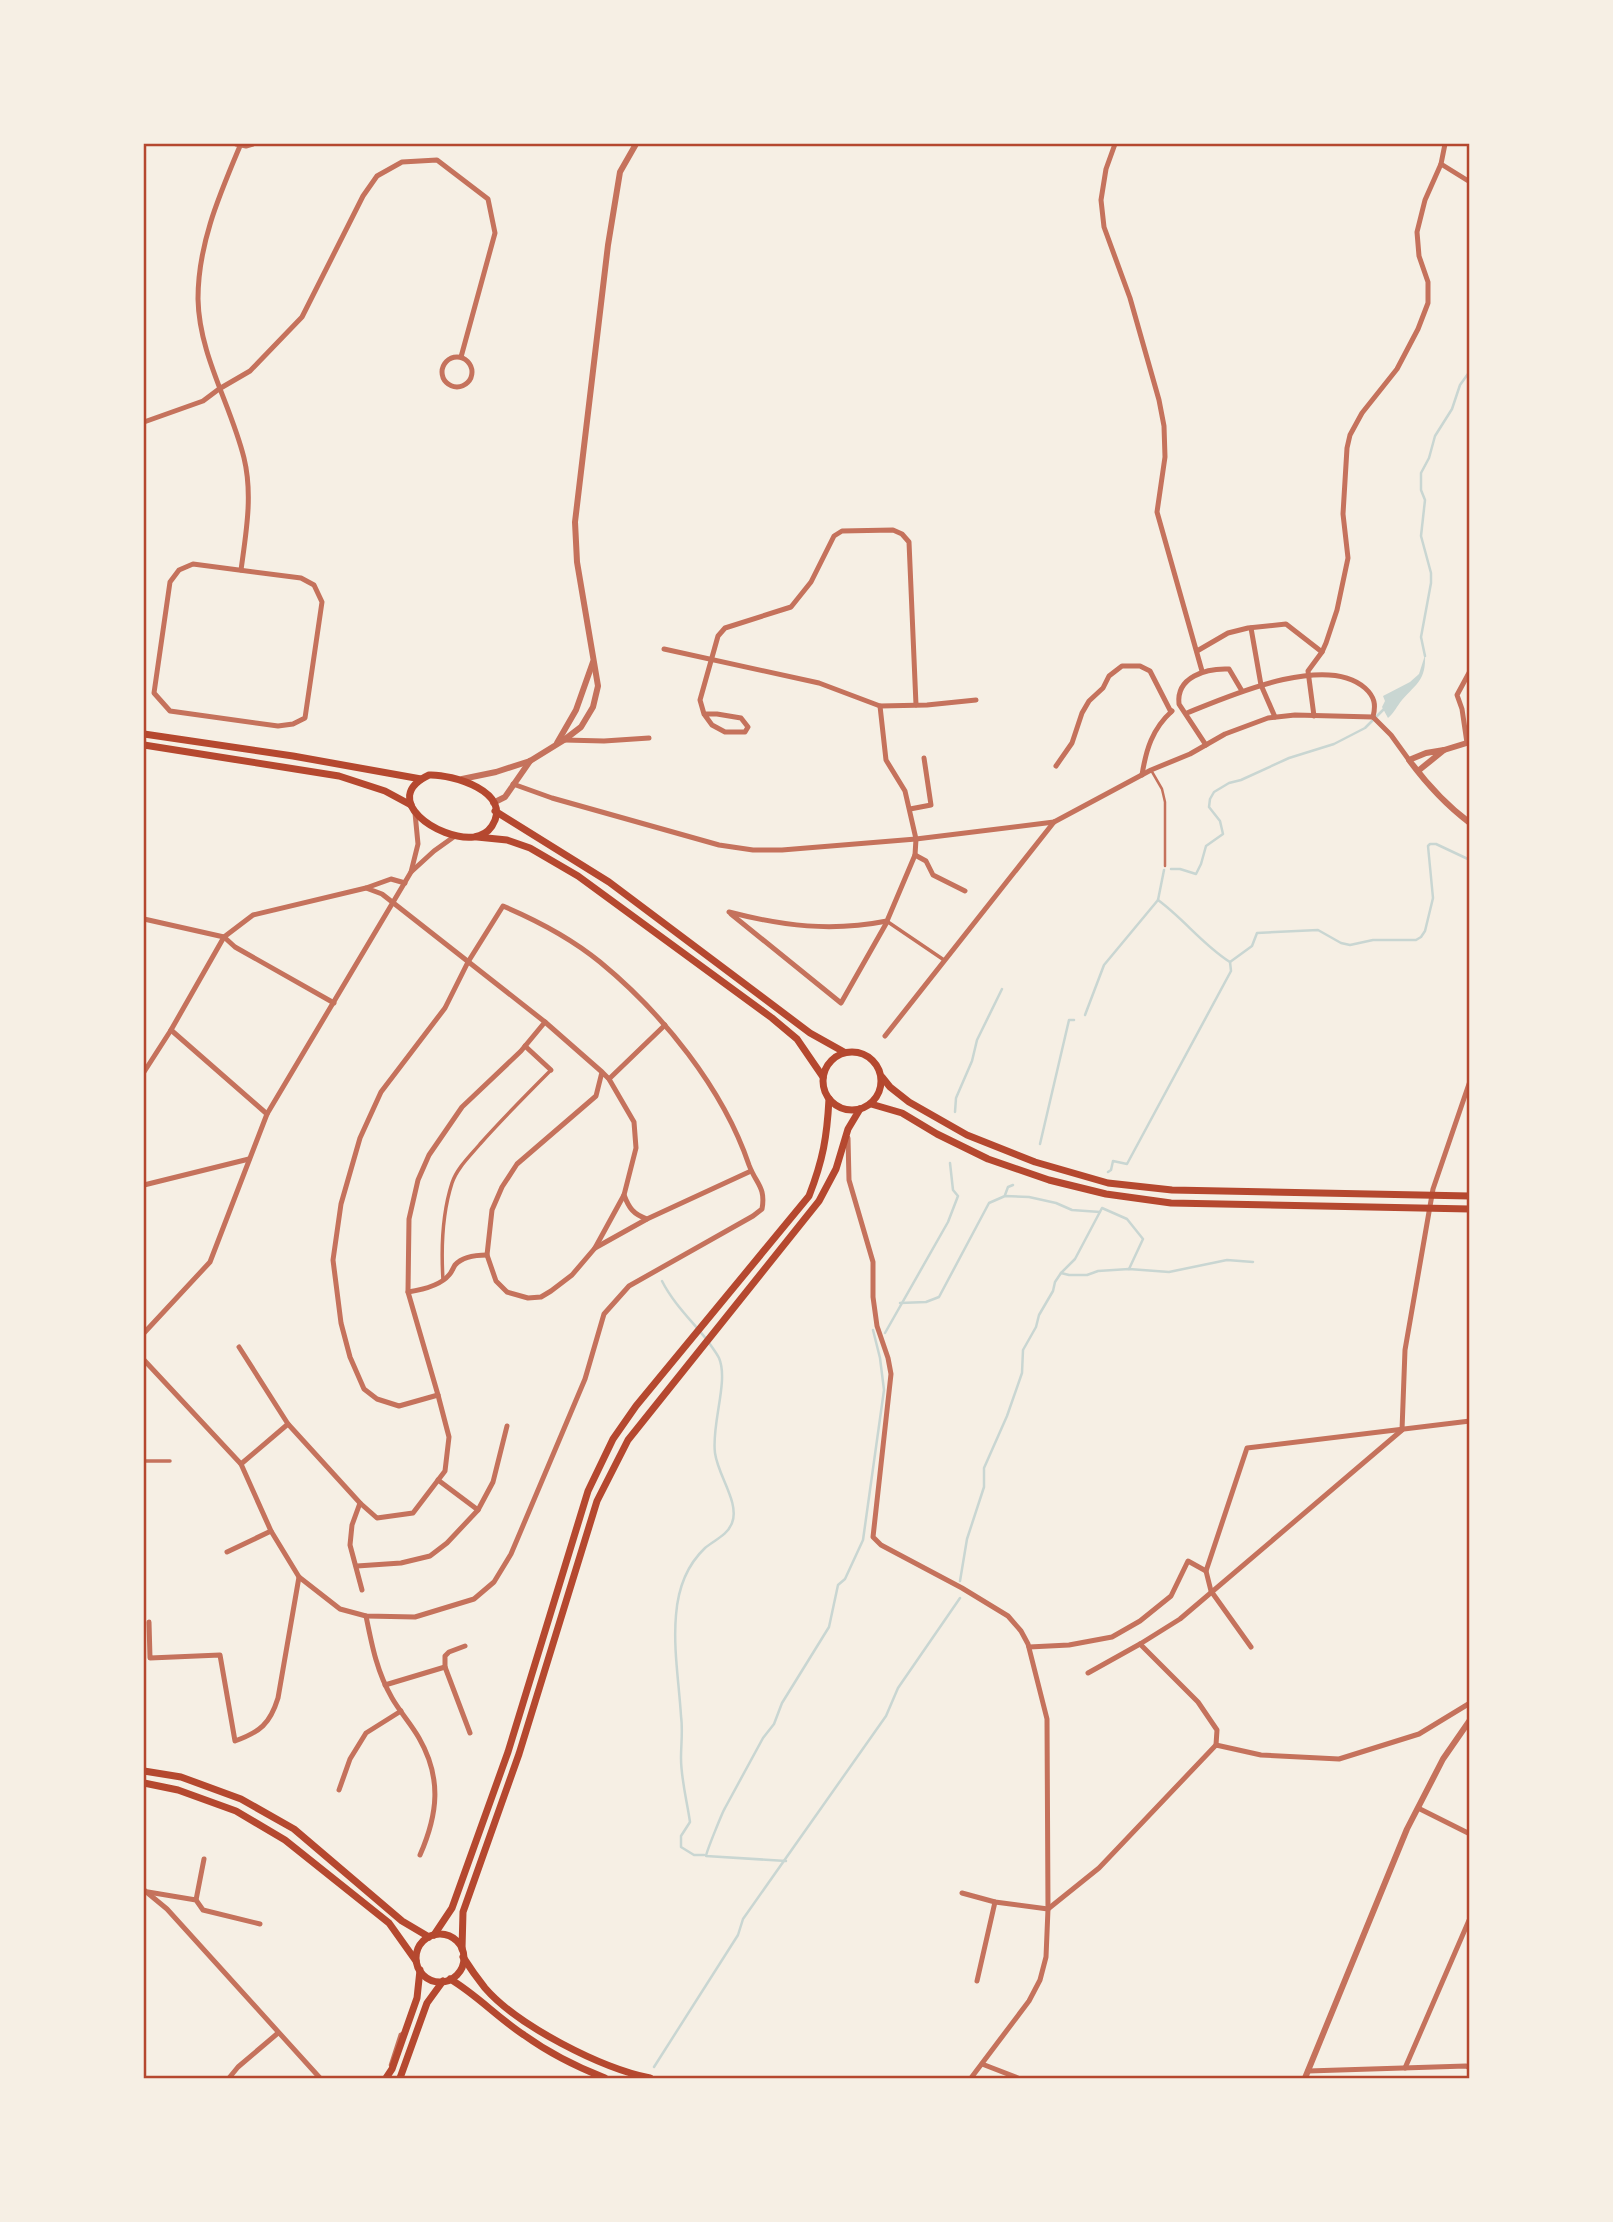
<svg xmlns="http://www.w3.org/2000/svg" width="1613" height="2222" font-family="Manrope,sans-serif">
<rect width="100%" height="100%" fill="#f6efe4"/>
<!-- water -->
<path fill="#c9d6d2" d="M1425 655C1426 680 1417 683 1402 700 1397 706 1394 713 1388 718L1382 707 1385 701 1383 696 1410 682 1419 674Z"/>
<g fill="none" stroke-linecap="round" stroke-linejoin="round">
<!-- stream -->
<g stroke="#c9d6d2" stroke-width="2.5">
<polyline points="1425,656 1421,637 1431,583 1431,573 1421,536 1425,500 1421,490 1421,473 1429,458 1435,436 1452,409 1460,385 1470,371"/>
<polyline points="1171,869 1180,869 1196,874 1201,864 1206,846 1223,834 1220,821 1209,807 1210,799 1214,792 1229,783 1241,780 1289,758 1334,744 1365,728 1384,709"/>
<polyline points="1230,962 1252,946 1257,933 1318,930 1341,943 1350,945 1373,940 1416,940 1421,937 1425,931 1433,898 1428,846 1430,844 1436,844 1470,860"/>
<polyline points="1085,1015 1104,965 1158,900"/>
<polyline points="955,1112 956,1098 972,1061 977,1040 1002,989"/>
<polyline points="1040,1144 1069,1020 1074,1020"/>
<path d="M1108 1172 1111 1170 1113 1161 1127 1164 1231 971 1230 962C1203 945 1184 919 1158 900L1164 870"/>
<polyline points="1005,1195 1008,1187 1013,1185"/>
<polyline points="1061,1273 1069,1275 1087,1275 1098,1271 1129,1269 1169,1272 1227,1260 1253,1262"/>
<path d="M662 1281C673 1303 692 1321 707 1340 711 1346 716 1352 719 1358 729 1381 711 1425 715 1453 718 1476 740 1503 732 1523 727 1536 714 1540 705 1548 686 1566 678 1589 676 1615 673 1648 679 1683 681 1716 683 1730 681 1744 681 1758 681 1779 687 1801 690 1822L681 1836V1847L694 1855H704"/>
<polyline points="900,1303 926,1302 939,1297 989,1203 1005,1196 1029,1197 1056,1203 1072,1210 1100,1212"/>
<polyline points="885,1333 948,1222 958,1196 953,1190 950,1163"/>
<polyline points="960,1581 967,1539 984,1487 984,1468 1007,1416 1022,1373 1023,1350 1036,1327 1039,1315 1053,1291 1055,1282 1061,1273 1075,1259 1102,1208 1127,1219 1143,1239 1129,1269"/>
<path d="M786 1861 706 1856C707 1850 723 1811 725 1808L763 1738 774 1724 782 1703 829 1627 838 1585 845 1579 863 1540 884 1390 880 1358 873 1330"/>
<polyline points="654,2067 738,1935 743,1919 886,1716 898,1688 960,1598"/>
</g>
<!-- service -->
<g stroke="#c5725c" stroke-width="2.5">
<polyline points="1151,770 1162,789 1165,802 1165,866"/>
<polyline points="390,2065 400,2034 402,2033"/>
</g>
<!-- pedestrian -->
<g stroke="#c5725c" stroke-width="3.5">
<polyline points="888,922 944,960"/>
<path d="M443 1280C441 1248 442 1214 452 1183 457 1168 470 1156 480 1144 503 1118 527 1094 551 1070"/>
<polyline points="144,1461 170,1461"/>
</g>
<!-- minor -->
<g stroke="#c5725c" stroke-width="5">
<polyline points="236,144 246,146 253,144"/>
<polyline points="1115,144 1106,169 1101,200 1104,227 1130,298 1159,400 1164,426 1165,457 1157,512 1202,671"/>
<path d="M240 146C219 196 198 244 198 299 199 355 231 405 244 458 253 495 246 533 241 570"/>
<polyline points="1441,164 1470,182"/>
<circle cx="457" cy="372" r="15"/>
<polyline points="144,422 203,401 219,389 250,371 302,317 363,196 377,176 402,162 437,160 488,199 495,233 461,357"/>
<polygon points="193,564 301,578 314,585 322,602 305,718 293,724 278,726 170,711 154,693 170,582 179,570"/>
<polyline points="1251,628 1261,685 1275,717"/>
<polyline points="664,649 819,683 880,706 927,705 976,700"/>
<polyline points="1197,651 1228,633 1248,628 1286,624 1322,652"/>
<path d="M1187 713C1229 696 1326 653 1365 688 1375 697 1376 705 1373 717"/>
<polyline points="704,714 717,714 741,718 748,727 745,732 725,732 712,725 704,714 700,700 718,636 725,628 791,607 811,582 834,536 842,531 893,530 902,534 909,542 916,705"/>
<polyline points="1314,716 1308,671 1322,652 1326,643 1337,610 1348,558 1343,514 1347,448 1350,435 1362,413 1397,369 1418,329 1428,303 1428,282 1419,256 1417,232 1425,200 1441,164 1445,144"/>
<polyline points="1373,717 1391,735 1409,760"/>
<polyline points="564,740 604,741 649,738"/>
<polyline points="1467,743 1462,709 1457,695 1470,671"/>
<path d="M1206 745 1179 704C1176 677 1206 668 1229 669L1242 691"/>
<polyline points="1056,766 1072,743 1082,713 1089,701 1103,688 1109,676 1122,666 1140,666 1150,671 1171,712"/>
<path d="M1142 775C1146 750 1152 729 1172 711"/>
<polyline points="513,784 552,798 719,845 753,850 782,850 916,839 1054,822 1151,770 1190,754 1225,734 1268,718 1295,715 1373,717"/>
<polyline points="910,809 931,805 924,758"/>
<polyline points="915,855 926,861 933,875 965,891"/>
<polyline points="411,872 434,851 455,836"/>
<polyline points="405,883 391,879 366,888 382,894 545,1022 602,1072 609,1079 634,1122 636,1148 624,1195 595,1248 572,1275 551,1291 541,1297 528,1298 507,1292 496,1281 487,1255 492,1210 502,1187 517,1164 596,1096 602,1072"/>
<path d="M729 912C783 926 831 932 887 921L915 855 916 839 905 791 886 760 880 706"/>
<polyline points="731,914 841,1003 887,922"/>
<polyline points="144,919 224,937 235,947 334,1003"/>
<polyline points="171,1030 267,1114"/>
<polyline points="885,1036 1054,822"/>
<polyline points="525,1046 551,1070"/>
<polyline points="144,1072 171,1030 224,937 253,915 366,888"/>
<polyline points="609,1079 665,1025"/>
<polyline points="848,1138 849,1180 873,1262 873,1297 877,1326 888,1358 891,1374 873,1537 881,1545 962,1588 1008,1616 1021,1631 1028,1644 1047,1719 1048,1909 1046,1957 1040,1980 1029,2001 971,2078"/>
<polyline points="144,1185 249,1159"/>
<path d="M624 1195C629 1208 633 1214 647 1219"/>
<polyline points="595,1248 647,1219 751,1171"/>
<path d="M408 1292C421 1290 440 1286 449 1275 452 1272 453 1268 455 1265 463 1256 476 1255 487 1255"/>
<polyline points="144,1333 210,1262 267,1114 411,872 418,844 415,813"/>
<polyline points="239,1347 288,1424 360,1503 377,1518 413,1513 445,1471 449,1437 438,1395 408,1292 409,1219 418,1180 429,1155 462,1107 521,1051 545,1022"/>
<path d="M144 1360 241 1464 271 1531 299 1577 340 1609 366 1616 415 1617 474 1599 494 1582 511 1554 585 1379 604 1314 629 1286 753 1216 762 1209C766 1187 756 1184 749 1165 723 1088 662 1013 600 962 572 939 536 920 503 906L468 962 445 1008 381 1092 360 1138 341 1204 333 1260 341 1323 350 1357 364 1389 377 1399 399 1406 438 1395"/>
<polyline points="1402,1430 1405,1350 1433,1189 1470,1081"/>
<polyline points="241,1464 288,1424"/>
<polyline points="438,1480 478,1510"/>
<polyline points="360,1503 352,1525 350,1545 362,1590"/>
<polyline points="227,1552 271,1531"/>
<polyline points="357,1566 401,1563 430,1556 447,1543 478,1510 493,1482 507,1426"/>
<path d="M366 1616C372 1646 377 1672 392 1698 400 1712 411 1724 419 1738 442 1778 438 1814 420 1855"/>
<path d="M149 1622 150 1658 220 1655 235 1741C260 1732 270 1724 278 1698L299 1577"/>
<polyline points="1140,1644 1198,1702 1217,1730 1216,1745"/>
<polyline points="1029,1647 1069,1645 1112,1637 1140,1621 1171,1596 1188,1561 1206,1571"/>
<polyline points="1251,1647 1211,1591 1206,1571 1247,1448 1470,1421"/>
<polyline points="445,1667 445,1656 449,1652 465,1646"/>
<polyline points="1088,1673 1140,1644 1180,1619 1402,1430"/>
<polyline points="385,1685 445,1667 470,1733"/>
<polyline points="339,1790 350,1759 366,1733 401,1711"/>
<polyline points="1418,1808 1470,1834"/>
<polyline points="144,1890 167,1909 320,2078"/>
<polyline points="148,1892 196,1900 203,1910 260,1924"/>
<polyline points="962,1893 995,1902 1048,1909"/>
<polyline points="196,1900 204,1859"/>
<polyline points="1048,1909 1099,1868 1216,1745 1261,1755 1339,1759 1419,1734 1470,1703"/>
<polyline points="977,1981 995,1902"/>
<polyline points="982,2064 1018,2078"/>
<polyline points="1405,2068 1470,1918"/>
<polyline points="1308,2071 1466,2066 1470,2068"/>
<polyline points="229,2078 238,2067 278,2033"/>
</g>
<!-- tertiary -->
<g stroke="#c5725c" stroke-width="6">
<polyline points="557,743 576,710 593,662"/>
<polyline points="1444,750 1470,742"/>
<path d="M1418 771 1444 750 1426 753 1409 760C1426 783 1446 805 1470 823"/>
<polyline points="462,779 496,772 530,761 564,740 581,727 593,707 598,686 577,562 575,522 608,245 620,172 636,144"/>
<polyline points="493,803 505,797 530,761"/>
<polyline points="1305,2078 1407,1829 1443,1759 1470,1720"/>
</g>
<!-- secondary -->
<g stroke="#b5482f" stroke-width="7">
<polyline points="144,734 293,756 421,779"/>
<polyline points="144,745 339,776 385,791 411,805"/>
<path d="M429 775C452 774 514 792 492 826 488 832 481 836 474 837 439 841 378 799 429 775Z"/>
<polyline points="495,811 609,882 810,1033 844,1052"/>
<polyline points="477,837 507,840 530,848 578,876 772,1018 797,1039 823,1077"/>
<circle cx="852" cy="1081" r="29"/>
<polyline points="882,1077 890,1087 909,1102 967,1135 1035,1162 1108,1183 1172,1190 1470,1196"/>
<polyline points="871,1104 902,1113 937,1134 988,1159 1049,1180 1106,1194 1171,1203 1470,1209"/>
<polyline points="144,1771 181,1777 241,1799 294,1829 402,1921 429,1937"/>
<polyline points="144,1783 178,1790 236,1811 285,1840 389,1923 416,1961"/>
<circle cx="440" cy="1958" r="24"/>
<path d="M434 1935 452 1908 508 1752 588 1491 613 1439 636 1406 809 1196C823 1160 827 1137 829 1099"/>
<polyline points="462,1949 463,1912 519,1754 597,1501 628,1440 819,1201 836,1169 848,1129 860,1109"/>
<path d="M463 1957C470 1968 477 1978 485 1988 518 2026 601 2068 650 2078"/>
<path d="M450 1979C477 1995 498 2018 524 2035 549 2053 577 2067 605 2078"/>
<polyline points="386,2078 392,2069 417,1998 420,1970"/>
<polyline points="400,2078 427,2003 443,1981"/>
</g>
</g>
<!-- border -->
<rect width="1613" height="2222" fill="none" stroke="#f6efe4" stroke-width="290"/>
<rect x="145" y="145" width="1323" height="1932" fill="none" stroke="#b5482f" stroke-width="2.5"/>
</svg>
